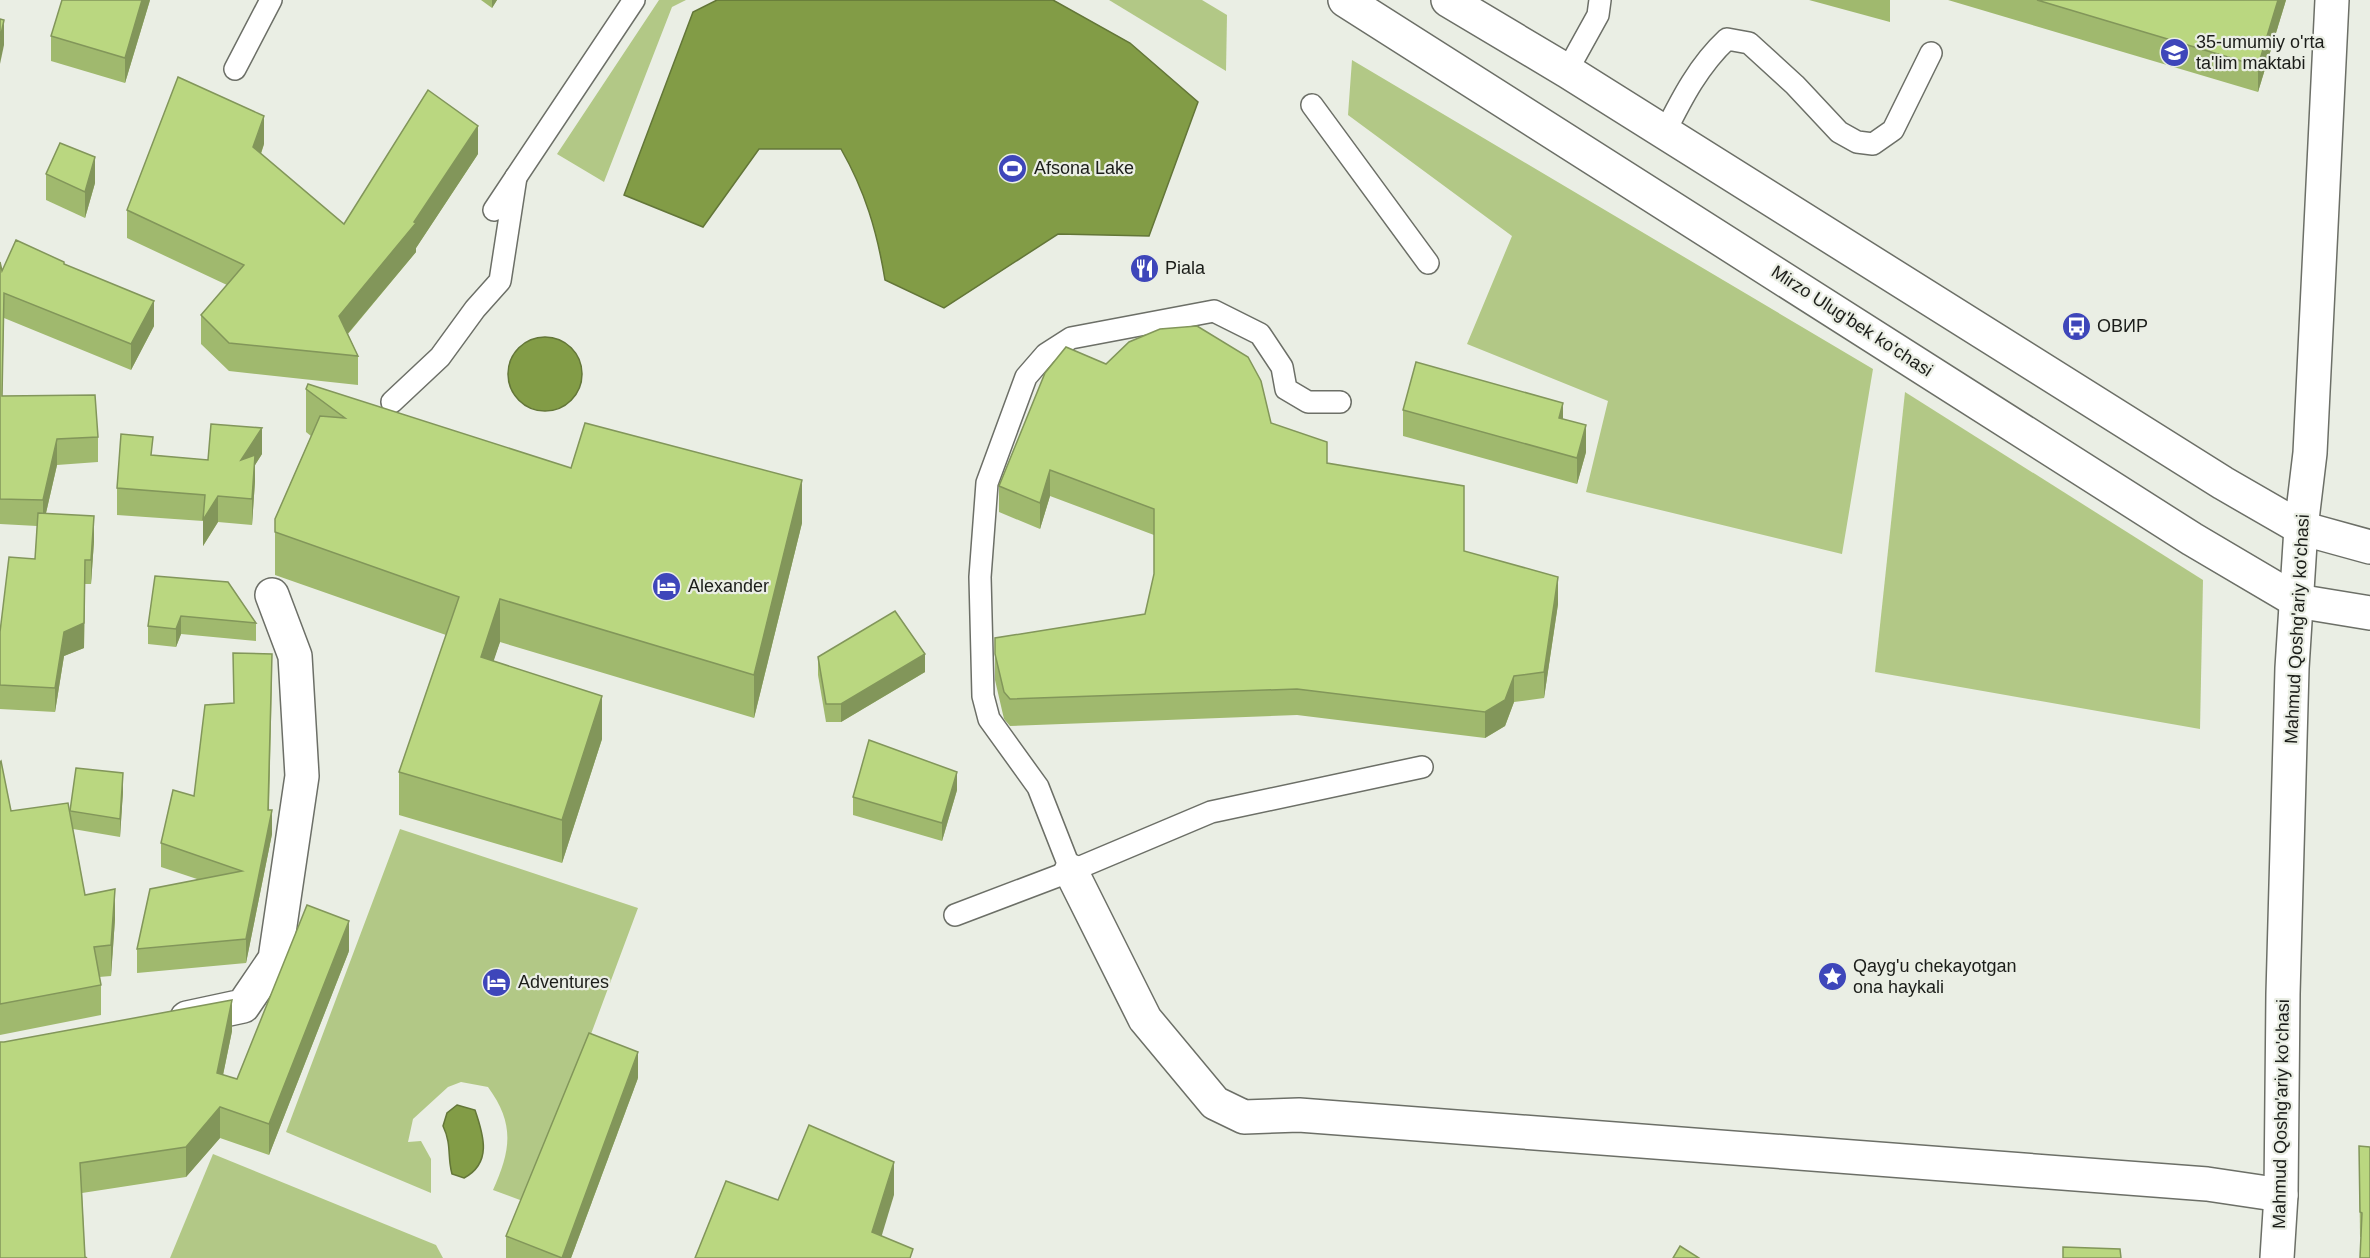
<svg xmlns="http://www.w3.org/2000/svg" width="2370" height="1258" font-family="Helvetica,sans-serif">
<rect width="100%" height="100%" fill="#eaeee4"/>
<!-- green -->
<g fill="#b2c886">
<polygon points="659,0 686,0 672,7 604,182 557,154"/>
<polygon points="1109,0 1202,0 1227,15 1226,71"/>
<polygon points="1352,60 1873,369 1842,554 1586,492 1608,401 1467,344 1512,236 1348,115"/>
<polygon points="1905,392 2203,580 2200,729 1875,672"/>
<path d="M400 829 638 908 528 1203 493 1190C511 1150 515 1124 488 1087L461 1082 448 1087 413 1119 408 1142 421 1141 431 1159V1193L286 1132Z"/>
<polygon points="213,1154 436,1245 443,1258 170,1258"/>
</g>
<!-- water -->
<g fill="#829c46" stroke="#637638" stroke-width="1.5">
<path d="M717 0H1053L1130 43 1198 102 1149 236 1058 234 944 308 885 280C877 231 865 191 841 149H759L703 227 624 195 693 12Z"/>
<circle cx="545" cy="374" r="37"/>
<path d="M457 1105 475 1110C484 1136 492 1163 464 1178L452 1174C447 1156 452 1145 443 1126L447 1113Z"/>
</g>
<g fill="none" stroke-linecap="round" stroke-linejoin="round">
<defs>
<g id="lane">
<polyline points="235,69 271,0"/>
<polyline points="1567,71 1598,15 1600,0"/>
<polyline points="1312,105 1428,263"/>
<path d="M1665 132C1682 98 1699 65 1727 39L1749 43 1795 85 1839 132 1857 142 1873 144 1893 130 1931 53"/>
<polyline points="494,210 634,0"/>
<polyline points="392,402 440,357 475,309 500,281 516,177"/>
<polyline points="1071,871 1038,787 989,719 983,696 980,577 987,483 1026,377 1046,354 1071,338 1214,311 1260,334 1282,367 1286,389 1308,402 1340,402"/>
<polyline points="955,915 1071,871 1211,812 1422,767"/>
</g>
<g id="street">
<polyline points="1071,871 1145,1019 1215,1103 1244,1117 1299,1115 2207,1184 2281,1195"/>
<polyline points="187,1018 243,1006 275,959 302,776 295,656 272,595"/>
</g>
<polyline id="secondary" points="2277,1258 2281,1195 2283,994 2292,668 2301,528 2310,453 2332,0"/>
<g id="primary">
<polyline points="1345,0 2192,539 2297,601 2370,613"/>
<polyline points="1448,0 1567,71 2223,483 2301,528 2370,547"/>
</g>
</defs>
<!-- lane casing -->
<use href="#lane" stroke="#6c6f67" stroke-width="24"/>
<!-- street casing -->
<use href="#street" stroke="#6c6f67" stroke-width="36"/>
<!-- secondary casing -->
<use href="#secondary" stroke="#6c6f67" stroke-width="36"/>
<!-- primary casing -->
<use href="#primary" stroke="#6c6f67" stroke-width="36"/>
<!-- lane -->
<use href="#lane" stroke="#fff" stroke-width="21"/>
<!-- street -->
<use href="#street" stroke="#fff" stroke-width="33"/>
<!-- secondary -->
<use href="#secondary" stroke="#fff" stroke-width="33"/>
<!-- primary -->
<use href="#primary" stroke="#fff" stroke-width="33"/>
</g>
<!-- wall -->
<g fill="#a0b96e">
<polygon points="150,0 125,83 51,61 51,36"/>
<polygon points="481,0 497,0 492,8"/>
<polygon points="1809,0 1890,0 1890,22"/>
<polygon points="1948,0 2286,0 2258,92"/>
<polygon points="264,144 261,154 344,224 478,154 416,248 416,252 348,334 358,356 358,385 229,371 201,344 201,315 227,285 127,238 127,210"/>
<polygon points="46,174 95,183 85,218 46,200"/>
<polygon points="0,262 2,271 64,264 154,326 131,370 4,318 2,396 98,437 98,462 57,465 46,513 94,541 91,584 85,584 84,648 64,656 55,712 0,709 0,632 35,559 37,526 0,524"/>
<polygon points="1106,364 1271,423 1327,463 1464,551 1558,604 1544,698 1514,702 1505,726 1485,738 1297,715 1010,726 1004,719 995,680 995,638 1145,614 1154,574 1154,535 1050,496 1040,529 999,512 999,486"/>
<polygon points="306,389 571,468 802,523 754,718 500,642 493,661 602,739 562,863 399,815 399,772 446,635 275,575 275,519 311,436 306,432"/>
<polygon points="1403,410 1563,419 1586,452 1577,484 1403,436"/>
<polygon points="262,454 255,465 255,481 252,525 218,522 203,546 203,521 117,515 117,488 153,455 208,460"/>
<polygon points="155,576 256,623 256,641 181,634 176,647 148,644 148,626"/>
<polygon points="233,653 272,678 269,810 272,834 246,963 137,973 137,949 197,879 161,867 161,843 194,796 234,703"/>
<polygon points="818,657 925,672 841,722 826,722 818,675"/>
<polygon points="0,762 11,811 70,813 76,768 123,791 120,837 73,829 85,895 115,919 111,976 99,977 101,985 101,1015 0,1035"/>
<polygon points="957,790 942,841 853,815 853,797"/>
<polygon points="349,951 269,1155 220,1138 186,1177 82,1193 85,1257 0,1258 4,1042 232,1031 223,1075 237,1079"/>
<polygon points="638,1078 571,1258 506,1258 506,1236"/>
<polygon points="2359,1146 2370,1147 2361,1237 2360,1237"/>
</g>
<!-- shaded-wall -->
<g fill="#82965a">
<polygon points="142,0 150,0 125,83 125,58"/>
<polygon points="492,0 497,0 492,8"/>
<polygon points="2278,0 2286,0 2258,92 2258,66"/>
<polygon points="4,20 4,45 0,64 0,39"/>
<polygon points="264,116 264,144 253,176 253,147"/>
<polygon points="478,126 478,154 416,248 416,252 339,344 339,316 414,222"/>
<polygon points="95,157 95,183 85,218 85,192"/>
<polygon points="154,301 154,326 131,370 131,344"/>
<polygon points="1563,403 1563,429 1559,418"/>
<polygon points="1586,425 1586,452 1577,484 1577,458"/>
<polygon points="262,428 262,454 255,465 255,481 252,525 252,499 241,460"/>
<polygon points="57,439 57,465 43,526 43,500"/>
<polygon points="1050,470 1050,496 1040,529 1040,503"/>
<polygon points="802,480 802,523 754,718 754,675"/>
<polygon points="218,496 218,522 203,546 203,520"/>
<polygon points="94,516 94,541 91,584 91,560"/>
<polygon points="85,560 84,648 64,656 55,712 55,688 64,632"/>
<polygon points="1558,577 1558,604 1544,698 1544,672"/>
<polygon points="500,599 500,642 481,699 481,657"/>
<polygon points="181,616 181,634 176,647 176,629"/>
<polygon points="272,654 268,830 272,810 272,834 246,963 246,939 268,810"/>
<polygon points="925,654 925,672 841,722 841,704"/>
<polygon points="1514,676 1514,702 1505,726 1485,738 1485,712"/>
<polygon points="602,696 602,739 562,863 562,820"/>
<polygon points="957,772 957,790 942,841 942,823"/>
<polygon points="123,773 123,791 120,837 120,819"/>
<polygon points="115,889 115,919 111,976 111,945"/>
<polygon points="349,921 349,951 269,1155 269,1124"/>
<polygon points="232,1000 232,1031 217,1104 217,1073"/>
<polygon points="638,1052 638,1078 571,1258 562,1258"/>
<polygon points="220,1107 220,1138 186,1177 186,1147"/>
<polygon points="894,1162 894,1195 875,1258 872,1232"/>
</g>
<!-- building -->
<g fill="#bad780" stroke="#82965a" stroke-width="1.5">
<polygon points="62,0 142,0 125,58 51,36"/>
<polygon points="2037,0 2278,0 2258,66"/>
<polygon points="0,19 4,20 0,39"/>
<polygon points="178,77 264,116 253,147 344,224 428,90 478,126 414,222 416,223 339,316 358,356 229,343 201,315 244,265 127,210"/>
<polygon points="60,143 95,157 85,192 46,174"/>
<polygon points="16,240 64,262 64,264 154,301 131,344 4,293 2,396 95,395 98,437 57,439 43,500 0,499 0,262 2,271"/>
<polygon points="1197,326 1248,357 1261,381 1271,423 1327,442 1327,463 1464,486 1464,551 1558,577 1544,672 1514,676 1505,700 1485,712 1297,689 1010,699 1004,692 995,654 995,638 1145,614 1154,574 1154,509 1050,470 1040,503 999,486 1045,373 1066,347 1106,364 1129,342 1160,329"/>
<polygon points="1416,362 1563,403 1559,418 1586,425 1577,458 1403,410"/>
<polygon points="308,384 571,468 585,423 802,480 754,675 500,599 481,657 602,696 562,820 399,772 459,597 275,532 275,519 320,416 345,418 306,389"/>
<polygon points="211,424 262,428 241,460 255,455 252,499 218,496 203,520 205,495 117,488 121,434 153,437 151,455 208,460"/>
<polygon points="38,513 94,516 91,560 85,560 84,623 64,632 55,688 0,685 0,632 9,557 35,559"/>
<polygon points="155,576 228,582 256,623 181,616 176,629 148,626"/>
<polygon points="895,611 925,654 841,704 826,704 818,657"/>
<polygon points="233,653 272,654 268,810 272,810 246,939 137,949 150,889 242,871 161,843 173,790 194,796 205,705 234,703"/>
<polygon points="869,740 957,772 942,823 853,797"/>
<polygon points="1,761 11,811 68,803 85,895 115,889 111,945 94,947 101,985 0,1004 0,762"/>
<polygon points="76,768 123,773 120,819 70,811"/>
<polygon points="307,905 349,921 269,1124 220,1107 186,1147 80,1163 85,1257 87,1258 0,1258 0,1042 4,1042 232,1000 217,1073 237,1079"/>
<polygon points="589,1033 638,1052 562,1258 506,1236"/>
<polygon points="809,1125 894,1162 872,1232 913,1249 910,1258 695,1258 726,1181 778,1200"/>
<polygon points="2359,1146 2370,1147 2370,1258 2360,1258 2362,1213 2360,1212"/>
<polygon points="1680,1246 1699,1258 1673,1258"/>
<polygon points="2063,1247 2120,1249 2121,1258 2063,1258"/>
</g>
<!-- icons -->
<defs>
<symbol id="school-disc" viewBox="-11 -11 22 22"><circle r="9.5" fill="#3e46ba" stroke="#eaeee4"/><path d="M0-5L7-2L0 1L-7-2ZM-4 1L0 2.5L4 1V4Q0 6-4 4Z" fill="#fff"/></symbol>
<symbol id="stadium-disc" viewBox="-11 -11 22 22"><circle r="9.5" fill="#3e46ba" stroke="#eaeee4"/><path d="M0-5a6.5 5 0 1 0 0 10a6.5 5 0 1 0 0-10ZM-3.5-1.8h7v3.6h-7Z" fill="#fff"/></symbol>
<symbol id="restaurant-disc" viewBox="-11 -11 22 22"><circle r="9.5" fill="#3e46ba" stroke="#eaeee4"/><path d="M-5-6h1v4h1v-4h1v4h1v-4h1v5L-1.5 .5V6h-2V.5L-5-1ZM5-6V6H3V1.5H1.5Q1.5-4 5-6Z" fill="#fff"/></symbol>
<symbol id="bus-disc" viewBox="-11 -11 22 22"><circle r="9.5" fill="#3e46ba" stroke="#eaeee4"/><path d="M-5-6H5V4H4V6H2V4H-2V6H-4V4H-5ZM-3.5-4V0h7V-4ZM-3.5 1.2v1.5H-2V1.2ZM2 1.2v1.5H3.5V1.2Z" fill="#fff"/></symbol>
<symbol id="hotel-disc" viewBox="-11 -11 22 22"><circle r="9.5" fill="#3e46ba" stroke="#eaeee4"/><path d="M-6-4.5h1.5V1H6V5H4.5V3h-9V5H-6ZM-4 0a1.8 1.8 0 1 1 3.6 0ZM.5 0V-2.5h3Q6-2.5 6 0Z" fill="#fff"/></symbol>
<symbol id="sight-disc" viewBox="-11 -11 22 22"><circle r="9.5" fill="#3e46ba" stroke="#eaeee4"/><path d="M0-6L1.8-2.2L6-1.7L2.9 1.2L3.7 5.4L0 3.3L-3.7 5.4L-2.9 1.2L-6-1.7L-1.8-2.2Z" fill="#fff"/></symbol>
</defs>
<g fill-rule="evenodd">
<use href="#school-disc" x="2158" y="36" width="33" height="33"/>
<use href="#stadium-disc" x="996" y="152" width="33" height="33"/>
<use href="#restaurant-disc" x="1128" y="252" width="33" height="33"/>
<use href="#bus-disc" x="2060" y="310" width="33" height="33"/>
<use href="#hotel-disc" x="650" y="570" width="33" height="33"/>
<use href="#sight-disc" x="1816" y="960" width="33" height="33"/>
<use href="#hotel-disc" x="480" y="966" width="33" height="33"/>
</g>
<g text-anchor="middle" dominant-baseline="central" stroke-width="4.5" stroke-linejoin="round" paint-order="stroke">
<!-- poi labels -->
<g font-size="18" fill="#1b1d19" stroke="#eaeee4" text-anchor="start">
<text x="2196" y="42">35-umumiy o'rta<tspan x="2196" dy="21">ta'lim maktabi</tspan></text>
<text x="1034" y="168">Afsona Lake</text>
<text x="1165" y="268">Piala</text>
<text x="2097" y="326">ОВИР</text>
<text x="688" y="586">Alexander</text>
<text x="1853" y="966">Qayg'u chekayotgan<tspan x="1853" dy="21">ona haykali</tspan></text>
<text x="518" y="982">Adventures</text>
</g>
<!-- street labels -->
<g font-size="18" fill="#1b1d19" stroke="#eaeee4">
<text transform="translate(1852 321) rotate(33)">Mirzo Ulug'bek ko'chasi</text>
<text transform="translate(2297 629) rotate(-87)">Mahmud Qoshg'ariy ko'chasi</text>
<text transform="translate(2281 1114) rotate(-89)">Mahmud Qoshg'ariy ko'chasi</text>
</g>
</g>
</svg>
